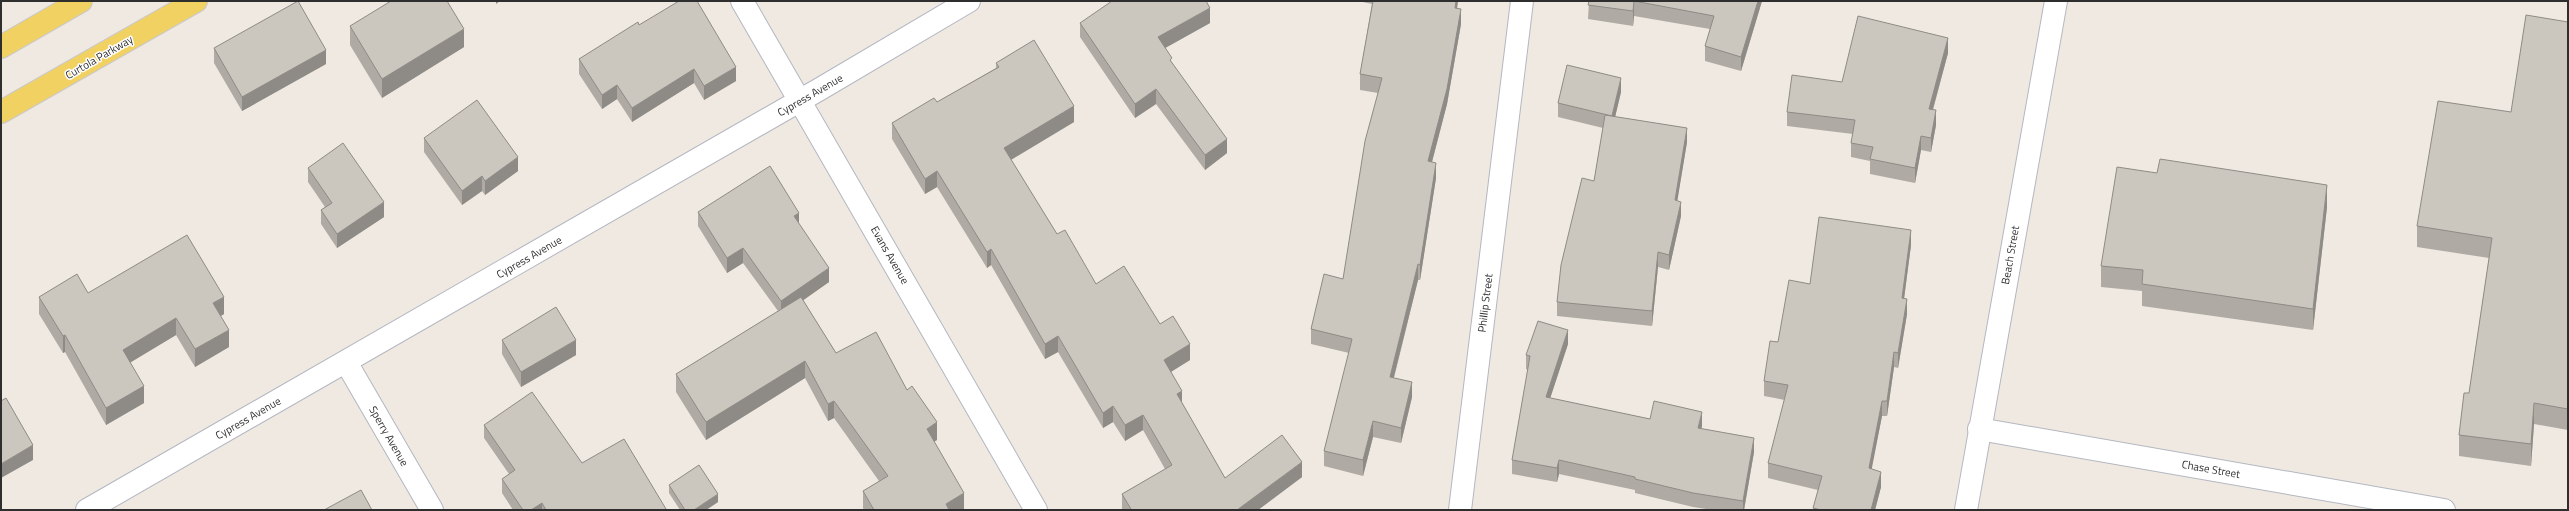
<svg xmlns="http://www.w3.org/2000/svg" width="2569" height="511" font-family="'Titillium Web',sans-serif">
<rect width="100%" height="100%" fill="#efe9e1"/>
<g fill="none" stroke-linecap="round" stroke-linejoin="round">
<defs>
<g id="minor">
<polyline points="742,1 1036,510"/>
<polyline points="346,362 432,510"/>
<polyline points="1979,429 2444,510"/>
<polyline points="87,510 820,89 969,1"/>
<polyline points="1460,510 1522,1"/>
<polyline points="1966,510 2056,1"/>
</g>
<g id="major">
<polyline points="1,47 81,1"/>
<polyline points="1,112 196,1"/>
</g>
</defs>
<!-- minor casing -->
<use href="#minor" stroke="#b4b7c1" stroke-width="24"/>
<!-- major casing -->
<use href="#major" stroke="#c9c9c9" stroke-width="24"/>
<!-- minor -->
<use href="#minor" stroke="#fff" stroke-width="22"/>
<!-- major -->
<use href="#major" stroke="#f2d163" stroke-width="22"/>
</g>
<!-- wall -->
<g fill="#afaba4">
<polygon points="1358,1 1458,1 1457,8 1461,24 1447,104 1432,162 1436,178 1420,280 1418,280 1394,378 1412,397 1401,443 1373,437 1363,476 1324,466 1324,451 1349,353 1311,344 1311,329 1343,279 1378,93 1360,90 1360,74 1372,4"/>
<polygon points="1589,1 1762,1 1741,71 1705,61 1705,46 1710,29 1634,16 1633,26 1588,19"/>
<polygon points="2568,22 2568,430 2534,424 2531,466 2459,456 2459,435 2469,393 2489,258 2417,247 2417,226 2511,112"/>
<polygon points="1080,23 1210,23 1165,48 1172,63 1227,153 1205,170 1156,104 1135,118 1080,37"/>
<polygon points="639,25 736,81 704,100 694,83 632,122 617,99 602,109 579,74 579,59"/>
<polygon points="350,26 464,47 382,98 350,45"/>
<polygon points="214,48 326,64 242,111 214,63"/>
<polygon points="1948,53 1933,110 1936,125 1931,152 1921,150 1915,183 1870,174 1870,161 1851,157 1851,143 1853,134 1787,126 1787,112 1842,82"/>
<polygon points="996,63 1074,122 1011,160 1057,234 1096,284 1160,324 1190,360 1171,372 1182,403 1225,478 1302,477 1258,510 1122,510 1122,494 1165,469 1143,430 1125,441 1113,422 1103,428 1058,352 1045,359 991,265 987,268 937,187 925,194 892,139 892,123 937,102 996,68"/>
<polygon points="1621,92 1615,117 1687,142 1677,201 1681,216 1669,270 1658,267 1652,326 1557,316 1557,302 1594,181 1603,128 1558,117 1558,103"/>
<polygon points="424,138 518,171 485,195 482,191 462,205 424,152"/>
<polygon points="308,168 384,217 337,248 321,224 321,210 325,207 308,182"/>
<polygon points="2327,207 2313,330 2142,306 2142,291 2101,287 2101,266"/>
<polygon points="698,212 799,224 829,282 803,300 836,353 907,390 937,440 934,441 964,510 864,510 863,508 863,491 879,481 834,418 828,421 805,378 706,440 676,392 676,374 778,311 743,263 727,273 698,226"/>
<polygon points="1911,245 1904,299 1907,314 1898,368 1894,367 1887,416 1882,416 1871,469 1881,487 1875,510 1813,510 1818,490 1768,478 1768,463 1785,400 1764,396 1764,381 1778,342 1810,284"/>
<polygon points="88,293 224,314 221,316 229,347 195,367 176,335 130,362 144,403 106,425 65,352 63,353 39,314 39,297"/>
<polygon points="502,340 576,355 521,387 502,354"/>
<polygon points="1568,344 1550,398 1650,419 1702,426 1701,429 1754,452 1744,510 1713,510 1693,507 1635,493 1635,490 1559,474 1557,482 1512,474 1512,460 1528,370 1526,369 1526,355"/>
<polygon points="484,425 582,463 666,510 513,510 502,493 502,479 509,474 484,438"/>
<polygon points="669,485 718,502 706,510 680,510 669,493"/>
</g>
<!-- shaded-wall -->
<g fill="#8e8b86">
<polygon points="496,1 500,1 496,4"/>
<polygon points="1456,1 1458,1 1455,23 1455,8"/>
<polygon points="1634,1 1634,16 1633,26 1633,11"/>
<polygon points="1758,1 1762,1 1741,71 1741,57"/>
<polygon points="1210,8 1210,23 1158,52 1158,37"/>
<polygon points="1461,9 1461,24 1447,104 1428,177 1428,161"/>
<polygon points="464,29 464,47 382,98 382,79"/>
<polygon points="1948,38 1948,53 1929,123 1929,109"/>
<polygon points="326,50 326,64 242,111 242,97"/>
<polygon points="736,67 736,81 704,100 704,86"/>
<polygon points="694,69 694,83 632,122 632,108"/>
<polygon points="1621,78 1621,92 1612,130 1612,116"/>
<polygon points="617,85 617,99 602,109 602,95"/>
<polygon points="1156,89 1156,104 1135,118 1135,104"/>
<polygon points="1074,106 1074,122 1004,164 1004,148"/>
<polygon points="1936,110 1936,125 1931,152 1931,138"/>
<polygon points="1687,128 1687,142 1675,215 1675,200"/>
<polygon points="1921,136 1921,150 1915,183 1915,168"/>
<polygon points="1227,139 1227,153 1205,170 1205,155"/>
<polygon points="518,157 518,171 485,195 485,181"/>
<polygon points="1436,163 1436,178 1420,280 1420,265"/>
<polygon points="937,171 937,187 925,194 925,179"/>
<polygon points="482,176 482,191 462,205 462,191"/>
<polygon points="2327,185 2327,207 2313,330 2313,309"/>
<polygon points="384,202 384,217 337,248 337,234"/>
<polygon points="1681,202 1681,216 1669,270 1669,255"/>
<polygon points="799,213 799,228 794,216"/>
<polygon points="1911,230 1911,245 1902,314 1902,298"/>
<polygon points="743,248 743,263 727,273 727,258"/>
<polygon points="991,249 991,265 987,268 987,252"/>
<polygon points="1658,252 1658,267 1652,326 1652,311"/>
<polygon points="1418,264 1418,280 1390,392 1390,377"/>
<polygon points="829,268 829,282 781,316 781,301"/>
<polygon points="224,297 224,314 213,320 213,303"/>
<polygon points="1907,299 1907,314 1898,368 1898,353"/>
<polygon points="176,318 176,335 123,367 123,350"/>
<polygon points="229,330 229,347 195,367 195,349"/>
<polygon points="1568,330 1568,344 1546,411 1546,397"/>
<polygon points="65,335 65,352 63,353 63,336"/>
<polygon points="1058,336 1058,352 1045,359 1045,344"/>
<polygon points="576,340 576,355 521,387 521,372"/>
<polygon points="1190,344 1190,360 1164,376 1164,360"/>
<polygon points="1894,352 1894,367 1887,416 1887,401"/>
<polygon points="805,361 805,378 706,440 706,422"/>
<polygon points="1412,382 1412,397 1401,443 1401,428"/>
<polygon points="144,386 144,403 106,425 106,408"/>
<polygon points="1182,391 1182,407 1177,394"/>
<polygon points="834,401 834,418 828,421 828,404"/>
<polygon points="1882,401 1882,416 1869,483 1869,468"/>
<polygon points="2534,403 2534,424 2531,466 2531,444"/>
<polygon points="1113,406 1113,422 1103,428 1103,413"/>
<polygon points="1702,412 1702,426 1698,442 1698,428"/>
<polygon points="1143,415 1143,430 1125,441 1125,425"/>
<polygon points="1373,421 1373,437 1363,476 1363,460"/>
<polygon points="937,422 937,440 927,446 927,429"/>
<polygon points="1754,438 1754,452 1744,510 1743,510 1743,501"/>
<polygon points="33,445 33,460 1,478 1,464"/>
<polygon points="1559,460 1559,474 1557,482 1557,468"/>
<polygon points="1302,462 1302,477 1258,510 1237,510"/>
<polygon points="1881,472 1881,487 1875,510 1871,510"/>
<polygon points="964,493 964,510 946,510 946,504"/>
<polygon points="718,494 718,502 706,510 694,510"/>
<polygon points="542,503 542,510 531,510"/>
</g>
<!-- building -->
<g fill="#cbc7bf" stroke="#8e8b86">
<polygon points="298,1 326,50 242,97 214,48"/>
<polygon points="391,1 447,1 464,29 382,79 350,26"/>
<polygon points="679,1 697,1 736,67 704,86 694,69 632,108 617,85 602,95 579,59 638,22 639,25"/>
<polygon points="1112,1 1206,1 1210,8 1158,37 1172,58 1170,60 1227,139 1205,155 1156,89 1135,104 1080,23"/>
<polygon points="1373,1 1456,1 1455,8 1461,9 1447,89 1428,161 1436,163 1420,265 1418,264 1390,377 1412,382 1401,428 1373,421 1363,460 1324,451 1352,339 1311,329 1324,274 1343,279 1365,141 1382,78 1360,74"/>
<polygon points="1589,1 1758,1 1741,57 1705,46 1714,16 1634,1 1633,11 1588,5"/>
<polygon points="2526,15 2568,22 2568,409 2534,403 2531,444 2459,435 2464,393 2469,393 2492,238 2417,226 2438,101 2511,112"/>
<polygon points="1858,16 1948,38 1929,109 1936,110 1931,138 1921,136 1915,168 1870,159 1873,147 1851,143 1855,120 1787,112 1792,75 1842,82"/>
<polygon points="1034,40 1074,106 1004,148 1057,234 1065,230 1096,284 1124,266 1160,324 1173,316 1190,344 1164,360 1182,391 1177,394 1225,478 1282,435 1302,462 1237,510 1128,510 1131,509 1122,494 1172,465 1143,415 1125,425 1113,406 1103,413 1058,336 1045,344 991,249 987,252 937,171 925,179 892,123 934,98 937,102 999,67 996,63"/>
<polygon points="1567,65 1621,78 1612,116 1558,103"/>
<polygon points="477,100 518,157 485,181 482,176 462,191 424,138"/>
<polygon points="1605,115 1687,128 1675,200 1681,202 1669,255 1658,252 1652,311 1557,302 1561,265 1582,178 1594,181"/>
<polygon points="343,143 384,202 337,234 321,210 332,203 308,168"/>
<polygon points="2160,159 2327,185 2313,309 2142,284 2143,270 2101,266 2117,167 2157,173"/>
<polygon points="770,166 799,213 794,216 829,268 781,301 743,248 727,258 698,212"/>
<polygon points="1819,217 1911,230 1902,298 1907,299 1898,353 1894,352 1887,401 1882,401 1869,468 1881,472 1871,510 1821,510 1813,508 1822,476 1768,463 1788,385 1764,381 1770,341 1778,342 1789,280 1810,284"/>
<polygon points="187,235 224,297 213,303 229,330 195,349 176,318 123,350 144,386 106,408 65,335 63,336 39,297 77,274 88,293"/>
<polygon points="801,297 836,353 876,332 907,390 912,386 937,422 927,429 964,493 946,504 949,510 874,510 863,491 888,476 834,401 828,404 805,361 706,422 676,374"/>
<polygon points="556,307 576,340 521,372 502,340"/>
<polygon points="1538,321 1568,330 1546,397 1650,419 1654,401 1702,412 1698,428 1754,438 1743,501 1693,493 1635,479 1635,477 1559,460 1557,468 1512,460 1530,356 1526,355"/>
<polygon points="532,392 582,463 624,439 666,509 664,510 546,510 542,503 531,510 523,510 502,479 515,470 484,425"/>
<polygon points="6,398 33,445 1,464 1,401"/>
<polygon points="699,465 718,494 694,510 685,510 669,485"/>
<polygon points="361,490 372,510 324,510"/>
</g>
<g text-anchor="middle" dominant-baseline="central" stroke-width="3" stroke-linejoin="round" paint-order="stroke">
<!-- street labels -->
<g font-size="11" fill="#2e2e2e" stroke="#fff">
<text transform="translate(99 57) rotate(-30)">Curtola Parkway</text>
<text transform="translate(810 95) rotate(-30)">Cypress Avenue</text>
<text transform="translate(890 255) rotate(60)">Evans Avenue</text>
<text transform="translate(2010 255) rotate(-80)">Beach Street</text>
<text transform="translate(529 257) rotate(-30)">Cypress Avenue</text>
<text transform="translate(1485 303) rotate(-83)">Phillip Street</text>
<text transform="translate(248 418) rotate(-30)">Cypress Avenue</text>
<text transform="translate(389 436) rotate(60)">Sperry Avenue</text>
<text transform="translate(2211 469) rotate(10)">Chase Street</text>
</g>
</g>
<!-- border -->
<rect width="2569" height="511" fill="none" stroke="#2e2e2e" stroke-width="4"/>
</svg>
